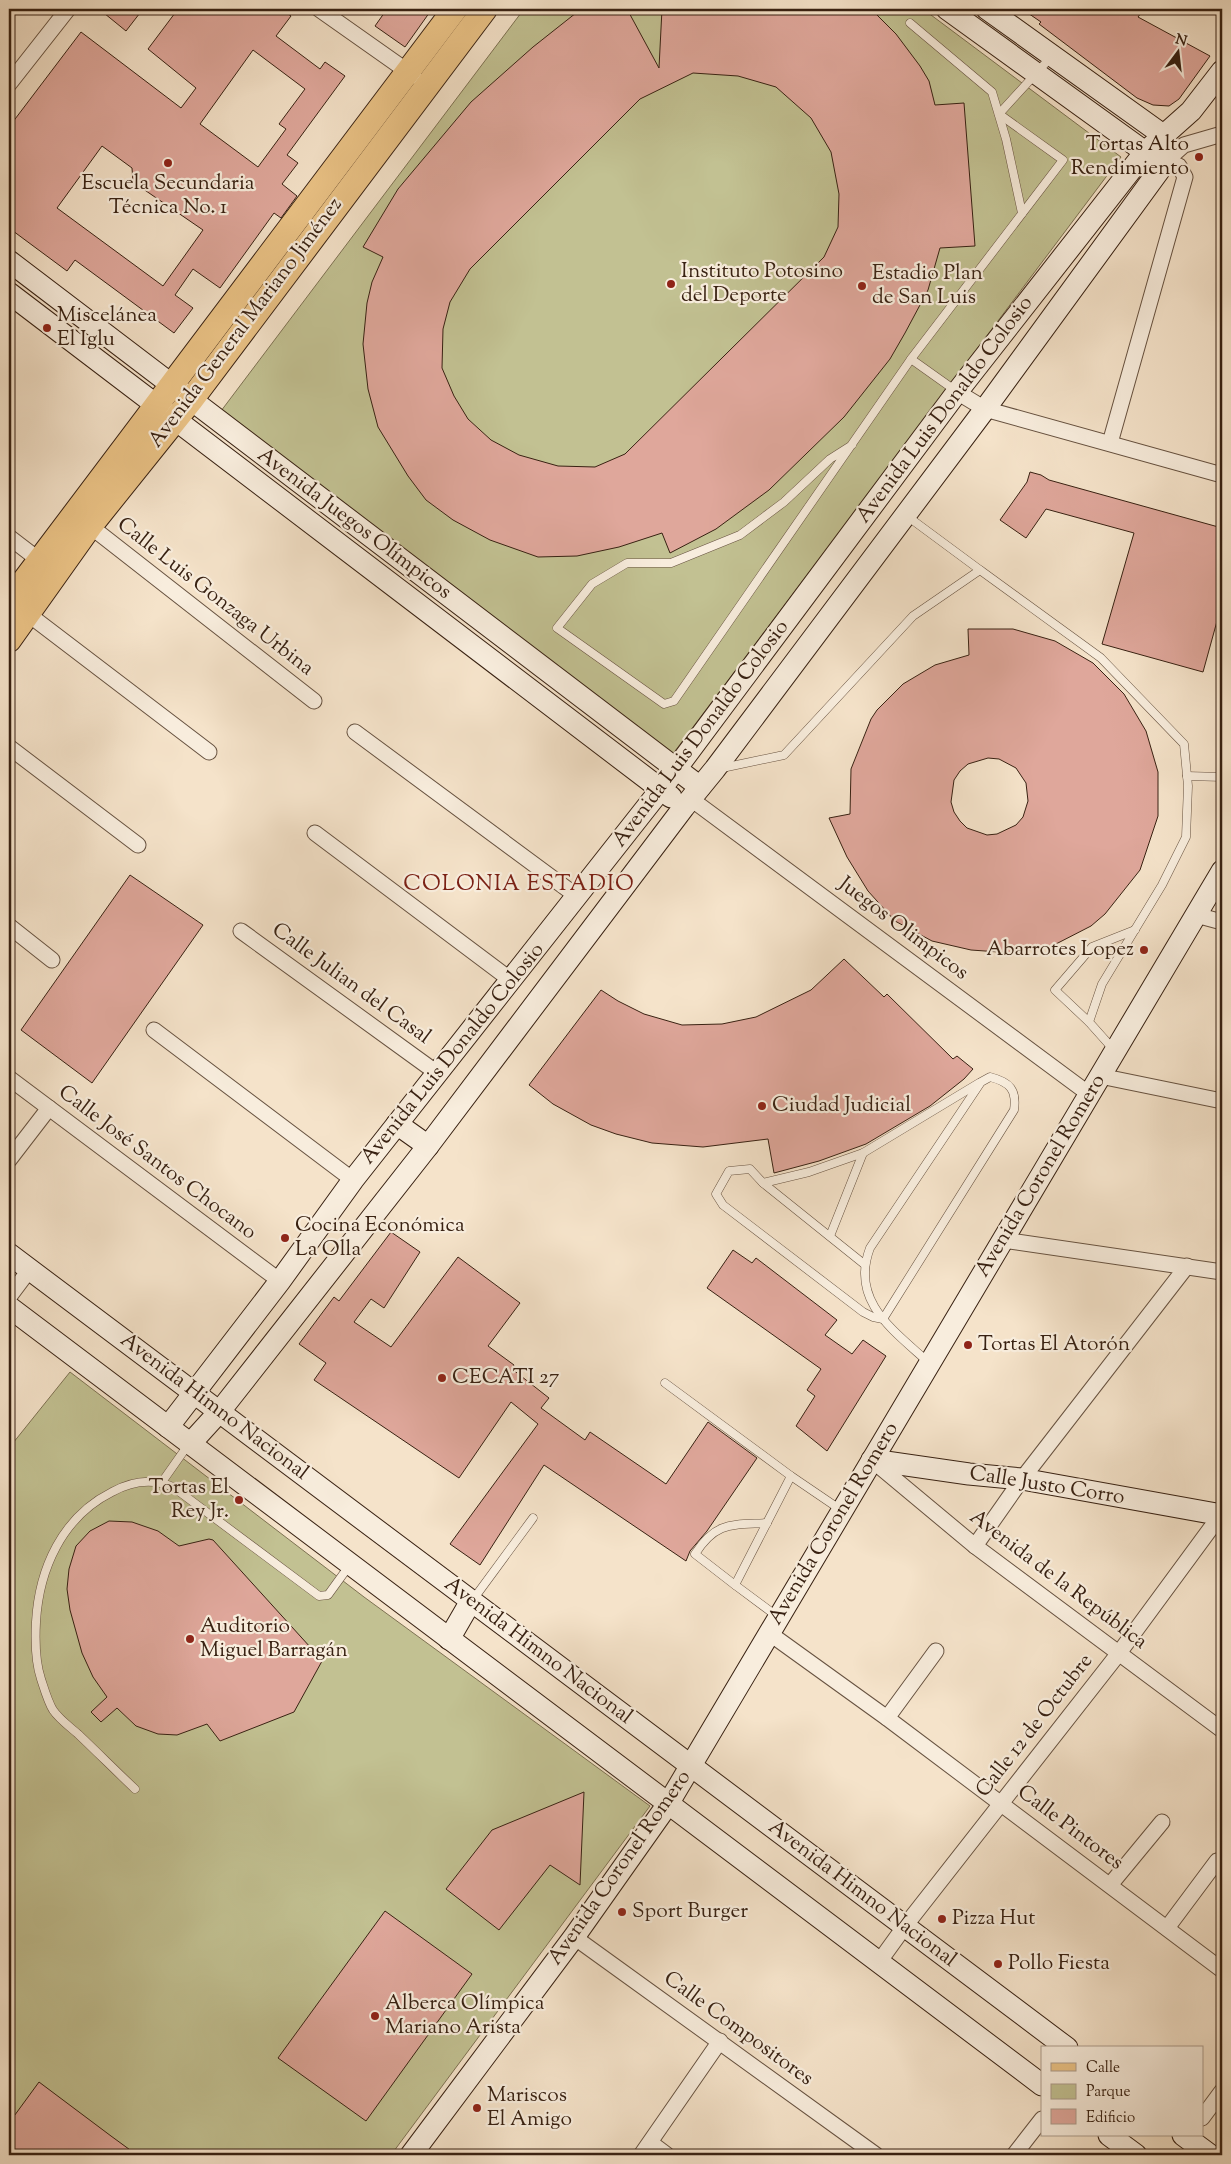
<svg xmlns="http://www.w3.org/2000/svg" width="1231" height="2164" font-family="'Sorts Mill Goudy',serif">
<rect width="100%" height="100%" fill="#f5e3ca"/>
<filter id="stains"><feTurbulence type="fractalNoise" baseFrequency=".004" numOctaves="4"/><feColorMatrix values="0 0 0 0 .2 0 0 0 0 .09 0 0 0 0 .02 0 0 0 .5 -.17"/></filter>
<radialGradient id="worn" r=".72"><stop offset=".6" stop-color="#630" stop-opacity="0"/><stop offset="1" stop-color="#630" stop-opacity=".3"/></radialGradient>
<!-- green -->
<g fill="#c2c192" stroke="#7d7152">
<polygon points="524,9 923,9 1121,157 669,759 221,411"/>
<polygon points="70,1372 364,1597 650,1806 391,2155 9,2155 9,1448"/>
</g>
<!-- building -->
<g fill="#dfa79b" stroke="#382112" fill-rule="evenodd">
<polygon points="99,9 143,9 126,31"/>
<path d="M178 9H281L291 16 276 36 320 69 325 62 345 76 287 155 298 163 282 184 297 196 281 218 274 213 220 288 193 269 175 295 193 308 174 333 75 260 67 271 9 228V127L81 32 181 108 196 88 148 49ZM253 50 305 89 279 124 286 129 258 167 200 124ZM102 146 132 168 133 182 203 230 163 286 57 208Z"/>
<polygon points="387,9 432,9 405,47 375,26"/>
<path d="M581 9H627L659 68 662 9H871L896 34 920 66 929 81 935 105 964 103 975 246 940 248 928 290 905 333 890 359 844 417 769 490 716 529 670 553 662 533 619 547 577 556 538 557 490 540 453 520 426 500 408 476 378 427 368 389 363 344 367 303 372 282 383 257 363 247 398 189 471 102 533 47ZM693 73 738 76 776 87 811 118 831 152 839 194 838 227 824 257 625 454 595 467 558 466 519 455 491 440 468 419 454 396 442 368 443 329 450 302 470 269 640 99Z"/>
<polygon points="1022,9 1144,9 1138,17 1210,56 1179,99 1169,106 1153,105 1137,98 1039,24 1041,22"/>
<polygon points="1030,472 1041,475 1049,480 1222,528 1222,603 1203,672 1102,644 1134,533 1046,509 1026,538 1000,520 1027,482"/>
<path d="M968 629H1013L1055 641 1093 663 1124 694 1146 731 1158 772V816L1140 870 1105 914 1091 926 1054 945 1013 953 971 950 932 941 895 921 868 891 847 857 829 818 850 814 851 769 871 719 877 710 903 684 935 665 969 655ZM988 758 999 759 1016 768 1026 783 1028 801 1023 817 1016 825 997 834 987 835 967 828 960 821 954 812 951 802 954 780 960 771 968 764Z"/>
<polygon points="130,875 203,925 92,1083 21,1030"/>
<polygon points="844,959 884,997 887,994 953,1059 957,1056 973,1069 964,1079 930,1106 866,1144 819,1161 774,1173 768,1139 703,1147 652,1143 616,1134 591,1125 553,1104 529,1085 601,990 618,1001 644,1014 682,1025 722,1024 756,1017 811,990"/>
<polygon points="391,1232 420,1252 384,1308 371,1299 354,1322 391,1347 458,1257 520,1303 488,1346 514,1365 512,1369 549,1398 541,1408 585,1440 590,1432 666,1484 708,1422 757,1458 707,1531 690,1551 686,1561 544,1465 480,1565 450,1544 538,1424 511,1402 459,1478 314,1380 326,1363 299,1344 334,1297 339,1301"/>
<polygon points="733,1250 752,1263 756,1258 837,1320 825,1335 852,1354 863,1340 886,1356 827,1451 796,1426 815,1396 807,1390 821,1369 707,1288"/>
<polygon points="109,1521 132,1522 158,1531 179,1546 209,1539 213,1540 311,1648 327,1652 294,1712 220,1741 207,1724 177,1735 158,1734 136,1726 117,1708 101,1722 91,1712 107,1697 93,1677 82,1653 70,1610 67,1589 69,1569 76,1546 90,1531"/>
<polygon points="584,1792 580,1885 550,1865 499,1930 446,1889 492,1830"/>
<polygon points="385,1911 472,1974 366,2121 278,2058"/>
<polygon points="39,2082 111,2136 137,2155 9,2155 9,2123"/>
</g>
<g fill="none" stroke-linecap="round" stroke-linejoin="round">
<defs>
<g id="lane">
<polyline points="910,23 992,92 1006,139 1022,213"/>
<polyline points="956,391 911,359 1063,160 999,114 1051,57"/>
<path d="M852 445 830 459 784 502 740 535 671 563H627L592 584 557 628 664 704 674 701C753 587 832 473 911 359"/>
<polyline points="907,516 980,570"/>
<polyline points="722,768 784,755 913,616 980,570 1101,658 1184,744 1188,786 1186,837 1162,885 1102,984 1089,1022 1114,1050"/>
<polyline points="1187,776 1222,777"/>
<polyline points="1089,1022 1055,990 1092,947 1135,930"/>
<polyline points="763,1183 864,1264"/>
<polyline points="830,1236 863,1153"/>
<path d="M883 1319 1014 1110C1017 1090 1010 1082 990 1077L981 1082 870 1248C850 1301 893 1330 928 1362"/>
<polyline points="883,1319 873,1317 863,1312 723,1205 716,1194 729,1171 750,1169 763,1183 809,1172 863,1153 979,1083"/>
<polyline points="665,1383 791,1476 735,1585 778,1617"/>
<polyline points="791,1476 841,1510"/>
<polyline points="162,1482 188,1445"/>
<path d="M735 1585 695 1554C716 1521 732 1525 767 1523"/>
<polyline points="472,1601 533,1518"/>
<path d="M135 1789C116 1771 97 1752 78 1734 70 1727 59 1719 53 1710 48 1702 44 1688 41 1679 35 1661 35 1641 36 1622 39 1569 62 1517 112 1492 132 1481 152 1478 173 1487L319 1596 328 1595 349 1566"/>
</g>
<g id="street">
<polyline points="319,9 414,76"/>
<polyline points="9,84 68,9"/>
<polyline points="957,392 985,409 1222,475"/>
<polyline points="1110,443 1185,177 1179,166 1166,161 1184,145 1222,134"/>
<polyline points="90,526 314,701"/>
<polyline points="9,537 39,560"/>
<polyline points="28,614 209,752"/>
<polyline points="355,732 578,897"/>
<polyline points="9,747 138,845"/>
<polyline points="691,799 1089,1094"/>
<polyline points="315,833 512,981"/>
<polyline points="1196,915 1222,922"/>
<polyline points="9,926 52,960"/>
<polyline points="241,931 437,1073"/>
<polyline points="154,1030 353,1180"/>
<polyline points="1100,1076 1222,1101"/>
<polyline points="9,1078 280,1281"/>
<polyline points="9,1160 49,1108"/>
<polyline points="1003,1240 1222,1272"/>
<polyline points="9,1297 30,1269"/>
<polyline points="873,1461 975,1546 1222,1730"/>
<polyline points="975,1546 1022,1479 1187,1266"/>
<polyline points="769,1633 887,1718 1222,1970"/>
<polyline points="887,1718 936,1651"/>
<polyline points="1110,1885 1162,1822"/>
<polyline points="1167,1928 1217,1861"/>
<polyline points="574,1937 876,2155"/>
<polyline points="879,1962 905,1926 1119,1653 1222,1513"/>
<polyline points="1202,2118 1222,2091"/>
<polyline points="651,2143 667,2155"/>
<polyline points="641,2155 720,2041"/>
<polyline points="1014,2155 1042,2119"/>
</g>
<g id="secondary">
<polyline points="947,9 1145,152 1157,157"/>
<polyline points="987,9 1163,135 1165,148"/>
<polyline points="9,261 700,787"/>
<polyline points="9,293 671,797"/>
<polyline points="397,1124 428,1146"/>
<polyline points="9,1254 1067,2048"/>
<polyline points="9,1307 1042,2085"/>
<polyline points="168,1427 280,1281 353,1180 661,789 957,392 1145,152 1191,111 1222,71"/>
<polyline points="190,1444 220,1411 428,1146 684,807 715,769 985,409 1166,161"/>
<polyline points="872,1460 969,1474 1022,1479 1222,1515"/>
<polyline points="449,1639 471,1601"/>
<polyline points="1109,2135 1136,2155"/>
<polyline points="1183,2135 1210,2155"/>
<polyline points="411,2155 574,1937 668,1804 1222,871"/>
</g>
<g id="primary">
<polyline points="9,601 455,9"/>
<polyline points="9,640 90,526 191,400 485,9"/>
</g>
</defs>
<!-- lane casing -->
<use href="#lane" stroke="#675240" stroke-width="9"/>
<!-- street casing -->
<use href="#street" stroke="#675240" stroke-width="17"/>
<!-- secondary casing -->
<use href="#secondary" stroke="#382112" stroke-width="23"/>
<!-- primary casing -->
<use href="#primary" stroke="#382112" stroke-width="26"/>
<!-- lane -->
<use href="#lane" stroke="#f8eddd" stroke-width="8"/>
<!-- street -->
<use href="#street" stroke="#f8eddd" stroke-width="15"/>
<!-- secondary -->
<use href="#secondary" stroke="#f8eddd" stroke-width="21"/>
<!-- primary -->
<use href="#primary" stroke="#eac285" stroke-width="24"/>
</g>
<!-- markers -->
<g fill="#8f2418" stroke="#f8eddd" stroke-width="2">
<circle cx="1199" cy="157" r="5"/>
<circle cx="168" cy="163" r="5"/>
<circle cx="671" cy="284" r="5"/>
<circle cx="862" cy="286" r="5"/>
<circle cx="47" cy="328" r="5"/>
<circle cx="1144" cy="950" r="5"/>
<circle cx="762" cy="1106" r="5"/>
<circle cx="285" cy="1238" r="5"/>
<circle cx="968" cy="1345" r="5"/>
<circle cx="442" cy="1378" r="5"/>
<circle cx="239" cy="1500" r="5"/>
<circle cx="190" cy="1639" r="5"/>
<circle cx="622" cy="1912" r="5"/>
<circle cx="942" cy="1919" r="5"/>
<circle cx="998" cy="1964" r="5"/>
<circle cx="375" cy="2016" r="5"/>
<circle cx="477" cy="2108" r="5"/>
</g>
<g text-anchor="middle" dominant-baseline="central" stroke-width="4.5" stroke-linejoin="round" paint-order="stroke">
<!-- poi labels -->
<g font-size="21" fill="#382112" stroke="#f8eddd" text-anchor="start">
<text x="1189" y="145" text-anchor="end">Tortas Alto<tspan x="1189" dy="24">Rendimiento</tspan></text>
<text x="168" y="184" text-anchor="middle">Escuela Secundaria<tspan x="168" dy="24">Técnica No. 1</tspan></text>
<text x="681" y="272">Instituto Potosino<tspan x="681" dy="24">del Deporte</tspan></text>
<text x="872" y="274">Estadio Plan<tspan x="872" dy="24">de San Luis</tspan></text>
<text x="57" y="316">Miscelánea<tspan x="57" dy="24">El Iglu</tspan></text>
<text x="1134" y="950" text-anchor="end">Abarrotes Lopez</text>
<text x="772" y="1106">Ciudad Judicial</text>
<text x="295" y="1226">Cocina Económica<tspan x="295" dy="24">La Olla</tspan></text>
<text x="978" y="1345">Tortas El Atorón</text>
<text x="452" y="1378">CECATI 27</text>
<text x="229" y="1488" text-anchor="end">Tortas El<tspan x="229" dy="24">Rey Jr.</tspan></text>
<text x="200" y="1627">Auditorio<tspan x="200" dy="24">Miguel Barragán</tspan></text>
<text x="632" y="1912">Sport Burger</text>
<text x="952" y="1919">Pizza Hut</text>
<text x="1008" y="1964">Pollo Fiesta</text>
<text x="385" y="2004">Alberca Olímpica<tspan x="385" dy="24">Mariano Arista</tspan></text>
<text x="487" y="2096">Mariscos<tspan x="487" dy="24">El Amigo</tspan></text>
</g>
<!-- street labels -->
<g font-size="21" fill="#382112" stroke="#f8eddd">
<text transform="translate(246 323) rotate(-53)">Avenida General Mariano Jiménez</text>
<text transform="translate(945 410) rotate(-53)">Avenida Luis Donaldo Colosio</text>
<text transform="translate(354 524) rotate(37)">Avenida Juegos Olímpicos</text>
<text transform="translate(215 597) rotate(38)">Calle Luis Gonzaga Urbina</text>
<text transform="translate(701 734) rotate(-53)">Avenida Luis Donaldo Colosio</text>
<text transform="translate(903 929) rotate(37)">Juegos Olimpicos</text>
<text transform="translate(351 984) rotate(36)">Calle Julian del Casal</text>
<text transform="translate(453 1054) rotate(-51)">Avenida Luis Donaldo Colosio</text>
<text transform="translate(157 1163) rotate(37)">Calle José Santos Chocano</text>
<text transform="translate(1041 1176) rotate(-59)">Avenida Coronel Romero</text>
<text transform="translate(214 1407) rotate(37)">Avenida Himno Nacional</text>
<text transform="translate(1047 1486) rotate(9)">Calle Justo Corro</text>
<text transform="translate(834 1524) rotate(-59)">Avenida Coronel Romero</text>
<text transform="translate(1058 1580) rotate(37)">Avenida de la República</text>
<text transform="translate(538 1651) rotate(37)">Avenida Himno Nacional</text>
<text transform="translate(1035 1726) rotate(-52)">Calle 12 de Octubre</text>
<text transform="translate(1070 1828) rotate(37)">Calle Pintores</text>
<text transform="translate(620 1868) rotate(-55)">Avenida Coronel Romero</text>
<text transform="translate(862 1894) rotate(37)">Avenida Himno Nacional</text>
<text transform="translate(738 2029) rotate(36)">Calle Compositores</text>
</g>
<!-- neighbourhood labels -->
<g font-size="22" letter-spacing="1" fill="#7a1f14" stroke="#f8eddd">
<text x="519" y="885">COLONIA ESTADIO</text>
</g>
</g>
<!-- margin -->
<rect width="1231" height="2164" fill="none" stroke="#f5e3ca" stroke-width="30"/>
<rect x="10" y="10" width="1211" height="2144" fill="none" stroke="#382112" stroke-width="2.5"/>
<rect x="15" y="15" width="1201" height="2134" fill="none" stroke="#382112"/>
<!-- legend -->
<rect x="1041" y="2046" width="162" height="90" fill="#f8eddd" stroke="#ab9b8c"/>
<rect x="1051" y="2063" width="25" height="8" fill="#eac285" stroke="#ab9b8c"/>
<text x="1086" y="2072" font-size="15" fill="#382112">Calle</text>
<rect x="1051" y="2084" width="25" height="15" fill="#c2c192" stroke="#ab9b8c"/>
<text x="1086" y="2096" font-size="15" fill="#382112">Parque</text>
<rect x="1051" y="2109" width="25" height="15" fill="#dfa79b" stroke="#ab9b8c"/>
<text x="1086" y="2122" font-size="15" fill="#382112">Edificio</text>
<!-- north arrow -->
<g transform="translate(1178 52) rotate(15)" stroke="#f8eddd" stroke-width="4" paint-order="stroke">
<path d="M0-4L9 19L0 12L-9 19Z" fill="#382112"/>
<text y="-8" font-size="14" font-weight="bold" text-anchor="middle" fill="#382112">N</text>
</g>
<rect width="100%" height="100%" filter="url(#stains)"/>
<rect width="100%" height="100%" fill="url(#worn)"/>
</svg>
